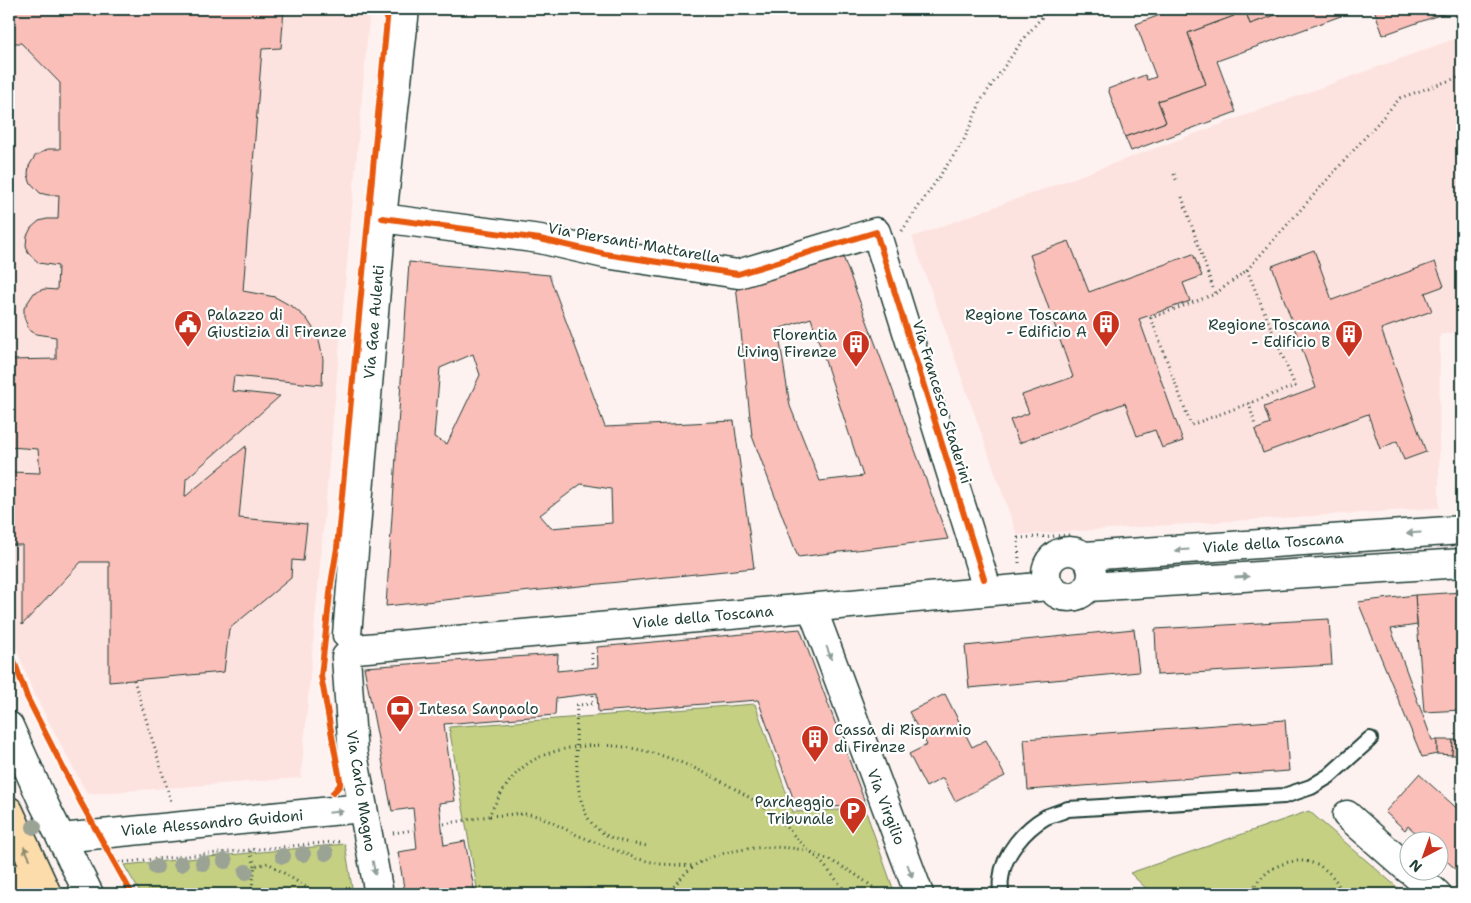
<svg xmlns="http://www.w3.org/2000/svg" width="1471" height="903" font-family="'Shantell Sans',sans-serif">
<rect width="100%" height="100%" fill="#fef2f1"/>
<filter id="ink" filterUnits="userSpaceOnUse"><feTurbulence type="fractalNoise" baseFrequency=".02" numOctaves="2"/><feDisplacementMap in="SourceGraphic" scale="10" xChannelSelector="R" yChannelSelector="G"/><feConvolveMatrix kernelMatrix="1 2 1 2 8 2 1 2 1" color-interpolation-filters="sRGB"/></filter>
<g filter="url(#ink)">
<!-- built -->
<g fill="#fde3e0">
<polygon points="9,9 370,9 301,778 87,794 32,690 9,628"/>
<polygon points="1462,36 1462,331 1440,335 1439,508 1017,535 912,237"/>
</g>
<!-- green -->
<g fill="#c5d083" stroke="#72865c">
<polygon points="755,704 793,812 865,809 895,894 478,894 449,727"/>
<polygon points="1309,811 1405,894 1152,894 1130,873"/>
<polygon points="345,844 353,894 141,894 124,865"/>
</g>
<!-- building -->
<g fill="#fbbfb9" stroke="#1f3d34" fill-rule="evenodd">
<polygon points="9,9 284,9 281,48 262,49 243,291 275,297 293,307 307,319 318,336 323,359 322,385 234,376 232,391 280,396 186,479 185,496 186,496 246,446 239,518 307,524 303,561 292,560 291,578 229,629 224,672 109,682 109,562 81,562 22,625 22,545 9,545 9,472 40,473 38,449 9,447 9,360 56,359 56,337 36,334 29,330 24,317 24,308 34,293 44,289 57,290 58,266 39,263 28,253 26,245 27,236 31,228 39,221 47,219 58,219 59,195 48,195 40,193 30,182 28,174 29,166 35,156 48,149 60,149 60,83 21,43 9,43"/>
<polygon points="1176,9 1179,9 1180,10 1183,9 1232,9 1231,9 1234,16 1188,33 1206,84 1158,101 1166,122 1125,137 1108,89 1145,75 1147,80 1156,77 1136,24"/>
<polygon points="1231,9 1245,9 1250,24 1292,9 1360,9 1217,61 1236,112 1131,151 1125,137 1166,122 1158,101 1206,84 1188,33 1234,16"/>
<polygon points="1245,9 1292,9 1250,24"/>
<polygon points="1374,9 1456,9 1383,35"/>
<polygon points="1069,241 1089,292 1193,254 1202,276 1183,283 1190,301 1139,319 1183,441 1162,448 1155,430 1137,436 1125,403 1019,443 1010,420 1029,413 1022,395 1073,377 1030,255"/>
<polygon points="1314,250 1332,300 1435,262 1444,286 1425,293 1432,311 1381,329 1426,452 1404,460 1397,441 1380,449 1368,414 1263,453 1255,430 1270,424 1264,407 1316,388 1272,266"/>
<path d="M841 251 948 539 798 557 752 436 736 285ZM811 318 863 476 820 481 790 406 778 329Z"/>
<path d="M409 262 549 275 605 427 734 421 754 568 386 606ZM473 354 480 375 447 444 434 437 440 368ZM581 484 611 489 612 523 551 528 540 515Z"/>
<polygon points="1462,592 1462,710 1424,712 1415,595"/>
<polygon points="1415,595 1417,625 1391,629 1432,740 1437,740 1437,754 1422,757 1358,602"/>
<polygon points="1329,619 1332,665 1157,675 1155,629"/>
<polygon points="800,629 866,805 797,809 758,700 598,712 597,693 556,698 555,715 444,724 455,801 439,803 444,845 465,841 475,894 405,894 398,852 417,849 413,808 392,811 364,667 558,654 557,671 598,667 597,647"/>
<polygon points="1134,629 1139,672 969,688 965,646"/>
<polygon points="945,694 972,747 986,740 1005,776 955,801 943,778 926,787 909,754 927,745 909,712"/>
<polygon points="1285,720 1289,771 1028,790 1024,739"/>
<polygon points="1437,740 1453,740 1452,755 1437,754"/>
<polygon points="1453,740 1462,740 1462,755 1452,755"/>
<polygon points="1419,774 1462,813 1462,875 1438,853 1438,840 1424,840 1408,826 1405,830 1385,812"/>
<polygon points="591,888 592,894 550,894"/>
</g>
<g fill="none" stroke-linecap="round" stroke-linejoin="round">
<defs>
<path id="service" d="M1001 894C1001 889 1000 884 1001 879 1003 854 1025 829 1046 817 1053 814 1061 812 1068 809L1284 796 1311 787 1329 776 1370 739"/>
<g id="minor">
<polyline points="382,218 540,239 605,254 738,274 876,232 984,579"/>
<circle cx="1069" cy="574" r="23"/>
<polyline points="1085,556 1462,530"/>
<polyline points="1089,587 1462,563"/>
<polyline points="812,608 919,894"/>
<polyline points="347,635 382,218 405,9"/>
<polyline points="356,649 1049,586"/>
<polyline points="346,657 353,754 379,894"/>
<polyline points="9,726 43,802 89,894"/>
<polyline points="1347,815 1408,869"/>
<polyline points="61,838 362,808"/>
<polyline points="1410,870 1437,894"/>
</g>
<g id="primary">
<polyline points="9,811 47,894"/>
<polyline points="9,876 18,894"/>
</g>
</defs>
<!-- service casing -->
<use href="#service" stroke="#1f3d34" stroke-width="18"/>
<!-- minor casing -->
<use href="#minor" stroke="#1f3d34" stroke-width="31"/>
<!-- primary casing -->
<use href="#primary" stroke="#1f3d34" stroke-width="31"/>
<!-- path -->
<g stroke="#1f3d34" stroke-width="3" stroke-dasharray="1 4" stroke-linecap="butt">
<polyline points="1174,174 1177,182"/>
<polyline points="1182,197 1215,294"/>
<polyline points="902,231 963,142 982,99 1022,41 1046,12 1054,9"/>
<polygon points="1247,270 1295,386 1191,425 1151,318 1215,294"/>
<polyline points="1247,270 1400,98 1462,76"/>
<polyline points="1249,403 1255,425"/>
<polyline points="1019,563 1018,538 1070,535"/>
<polyline points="592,653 592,664"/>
<polyline points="134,680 171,801"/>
<path d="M593 695V704L577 705C576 727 576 749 577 771 580 823 596 840 648 846"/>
<polyline points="490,816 515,814 529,814 541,817 577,835 638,859 661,864 694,866"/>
<path d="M444 824 489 816C497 799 507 782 521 769 533 758 550 752 565 749 620 737 673 756 721 781 737 790 755 800 769 811 784 823 796 839 810 851 818 857 829 859 837 864 853 872 867 882 881 894"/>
<polyline points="393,833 413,830"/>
<polyline points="250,851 255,866"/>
<polyline points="114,863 343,841"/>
<polyline points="251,894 255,866 268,863 317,894"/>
<path d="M668 894C675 885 684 873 694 866 719 848 781 842 810 852 816 854 837 881 843 888L846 894"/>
<path d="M1250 894C1264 864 1304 848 1330 874 1336 880 1340 885 1339 894"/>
</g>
<!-- service -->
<use href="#service" stroke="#fff" stroke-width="14"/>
<!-- minor -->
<use href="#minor" stroke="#fff" stroke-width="28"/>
<!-- primary -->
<use href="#primary" stroke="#fddcac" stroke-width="28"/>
<defs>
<g id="cycleway">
<polyline points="382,218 540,239 605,254 738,274 876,232 984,579"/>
<polyline points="9,647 27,697 80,801 132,894"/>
<polyline points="333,793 340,785 340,780 321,676 331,584 337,548 388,9"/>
</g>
</defs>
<!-- cycleway casing -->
<use href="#cycleway" stroke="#fff" stroke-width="9"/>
<!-- cycleway -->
<use href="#cycleway" stroke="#e8590c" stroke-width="6"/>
</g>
<!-- trees -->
<g fill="#9aa394">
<circle cx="34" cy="827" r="8"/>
<circle cx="326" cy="853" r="8"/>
<circle cx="303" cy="854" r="8"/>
<circle cx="283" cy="856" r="8"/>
<circle cx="225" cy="861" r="8"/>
<circle cx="203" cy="863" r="8"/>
<circle cx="181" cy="864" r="8"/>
<circle cx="156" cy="867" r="8"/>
<circle cx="246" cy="872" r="8"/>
</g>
<!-- one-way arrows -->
<defs><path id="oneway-solid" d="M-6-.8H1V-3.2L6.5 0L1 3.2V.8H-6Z" transform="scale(1.25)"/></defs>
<g fill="#8f9e9a">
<use href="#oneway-solid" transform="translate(1414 533) rotate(176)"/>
<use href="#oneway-solid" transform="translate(1182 550) rotate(176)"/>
<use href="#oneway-solid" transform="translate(1242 577) rotate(-4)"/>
<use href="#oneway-solid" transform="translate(829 653) rotate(69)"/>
<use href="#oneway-solid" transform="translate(336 812) rotate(-6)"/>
<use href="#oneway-solid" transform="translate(374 868) rotate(80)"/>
<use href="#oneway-solid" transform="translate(910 871) rotate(69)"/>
</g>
<use fill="#8e8c70" href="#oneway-solid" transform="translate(27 853) rotate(-116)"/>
</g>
<!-- icons -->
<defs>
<symbol id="civic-pin" viewBox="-11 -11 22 30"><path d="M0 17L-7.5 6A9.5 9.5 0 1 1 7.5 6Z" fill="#c8321e" stroke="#fff"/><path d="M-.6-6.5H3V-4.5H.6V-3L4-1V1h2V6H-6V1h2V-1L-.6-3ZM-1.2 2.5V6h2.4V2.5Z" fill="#fff"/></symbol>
<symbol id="building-pin" viewBox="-11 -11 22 30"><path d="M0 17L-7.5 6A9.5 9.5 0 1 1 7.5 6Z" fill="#c8321e" stroke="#fff"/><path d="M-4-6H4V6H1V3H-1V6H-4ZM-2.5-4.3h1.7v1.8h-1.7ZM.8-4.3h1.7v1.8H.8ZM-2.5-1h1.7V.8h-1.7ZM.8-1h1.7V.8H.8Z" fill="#fff"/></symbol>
<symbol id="bank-pin" viewBox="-11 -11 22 30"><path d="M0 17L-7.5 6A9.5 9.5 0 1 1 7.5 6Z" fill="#c8321e" stroke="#fff"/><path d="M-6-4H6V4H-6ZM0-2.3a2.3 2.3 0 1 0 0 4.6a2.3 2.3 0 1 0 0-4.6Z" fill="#fff"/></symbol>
<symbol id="parking-pin" viewBox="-11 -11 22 30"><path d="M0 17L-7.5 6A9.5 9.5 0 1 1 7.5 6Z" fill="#c8321e" stroke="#fff"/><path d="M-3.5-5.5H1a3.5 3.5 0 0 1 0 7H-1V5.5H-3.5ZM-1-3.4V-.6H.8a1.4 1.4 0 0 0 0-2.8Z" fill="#fff"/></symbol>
</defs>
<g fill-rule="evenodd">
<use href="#civic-pin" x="172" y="308" width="32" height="43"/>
<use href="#building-pin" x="1090" y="308" width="32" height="43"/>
<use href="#building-pin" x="1333" y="318" width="32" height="43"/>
<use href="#building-pin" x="840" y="328" width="32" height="43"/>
<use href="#bank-pin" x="384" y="693" width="32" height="43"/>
<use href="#building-pin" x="799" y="723" width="32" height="43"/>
<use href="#parking-pin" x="837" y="795" width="32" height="43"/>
</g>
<g text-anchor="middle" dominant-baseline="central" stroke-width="4.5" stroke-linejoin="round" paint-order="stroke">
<!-- street labels -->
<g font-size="15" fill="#1f3d34" stroke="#fff">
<text transform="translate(634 243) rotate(10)">Via Piersanti Mattarella</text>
<text transform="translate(374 322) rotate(-85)">Via Gae Aulenti</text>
<text transform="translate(942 402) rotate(73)">Via Francesco Staderini</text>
<text transform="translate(1273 543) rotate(-4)">Viale della Toscana</text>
<text transform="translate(703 617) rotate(-5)">Viale della Toscana</text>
<text transform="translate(361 791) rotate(81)">Via Carlo Magno</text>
<text transform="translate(886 807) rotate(69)">Via Virgilio</text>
<text transform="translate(212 823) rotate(-5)">Viale Alessandro Guidoni</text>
</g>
<!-- poi labels -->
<g font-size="15" fill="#1f3d34" stroke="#fff" text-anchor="end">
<text x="207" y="315" text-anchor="start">Palazzo di<tspan x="207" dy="17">Giustizia di Firenze</tspan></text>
<text x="1087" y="315">Regione Toscana<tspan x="1087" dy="17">- Edificio A</tspan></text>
<text x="1330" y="325">Regione Toscana<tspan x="1330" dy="17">- Edificio B</tspan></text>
<text x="837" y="335">Florentia<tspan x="837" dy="17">Living Firenze</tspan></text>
<text x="419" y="709" text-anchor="start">Intesa Sanpaolo</text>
<text x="834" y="730" text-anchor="start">Cassa di Risparmio<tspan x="834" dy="17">di Firenze</tspan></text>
<text x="834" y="802">Parcheggio<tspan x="834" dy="17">Tribunale</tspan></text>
</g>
</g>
<!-- margin -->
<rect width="1471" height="903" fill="none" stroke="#fff" stroke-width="30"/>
<rect x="15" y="15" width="1441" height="873" fill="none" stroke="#1f3d34" stroke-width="2" filter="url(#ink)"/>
<!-- north arrow -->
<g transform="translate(1424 856) rotate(221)"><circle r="24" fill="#ffffff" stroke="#a5b1ae"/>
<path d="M0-4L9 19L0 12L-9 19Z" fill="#c8321e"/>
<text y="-8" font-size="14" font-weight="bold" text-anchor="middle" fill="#1f3d34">N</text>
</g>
</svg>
